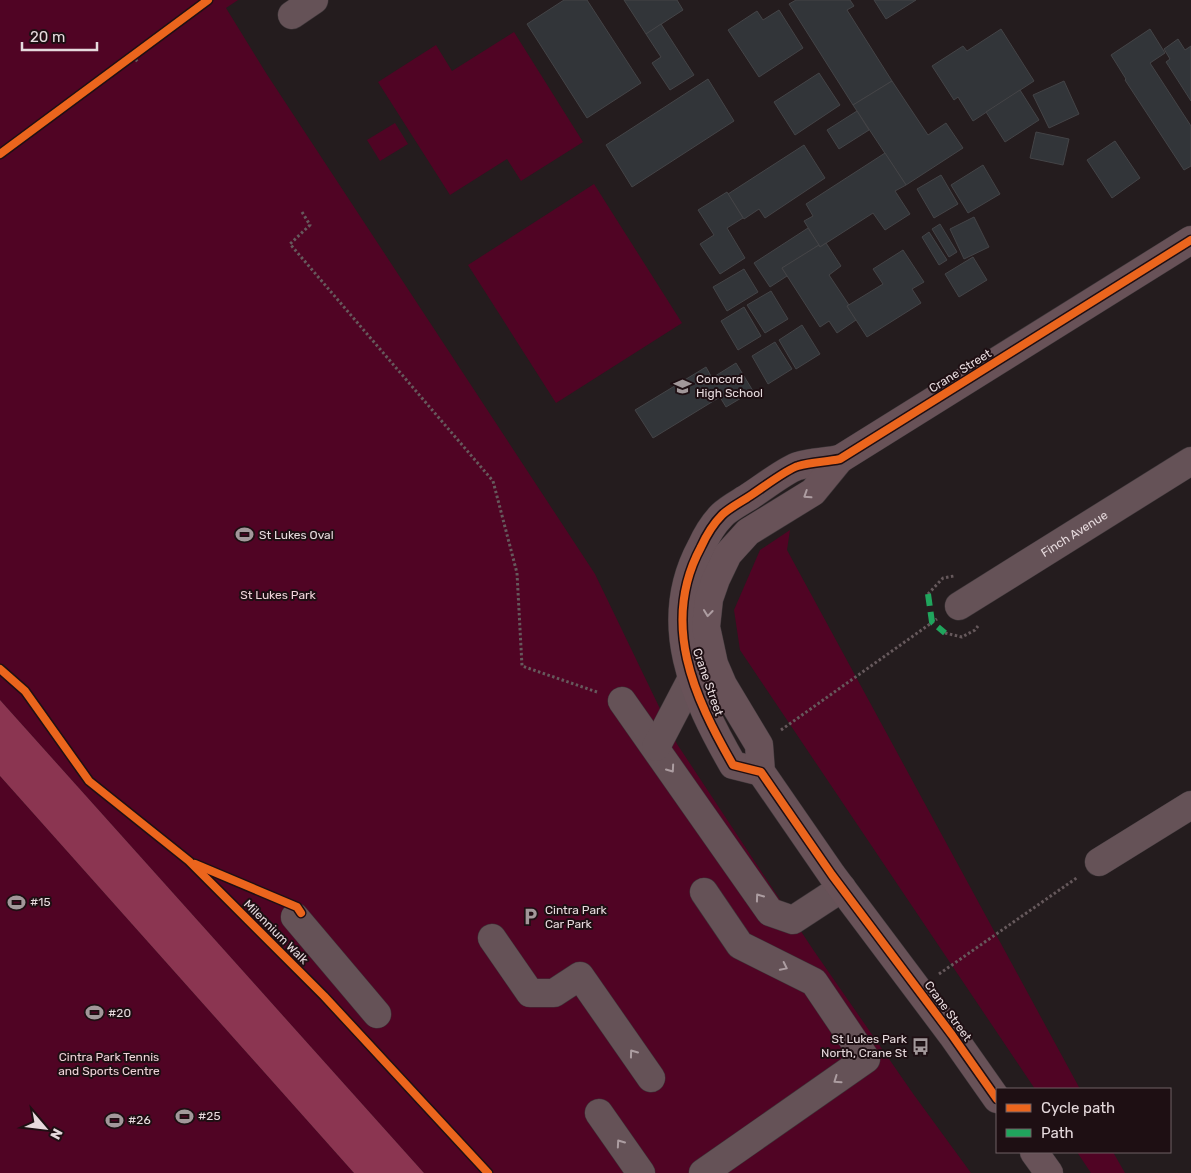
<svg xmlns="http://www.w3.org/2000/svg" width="1191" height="1173" font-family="Rubik,sans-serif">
<rect width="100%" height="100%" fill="#241c1e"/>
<!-- green -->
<g fill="#500424">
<polygon points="0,0 238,0 226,8 266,73 595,574 677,744 814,951 914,1095 971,1173 424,1173 0,700"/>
<polygon points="514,32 583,142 521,181 507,159 450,195 378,82 436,45 452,71"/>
<polygon points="395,123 408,144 380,161 367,140"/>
<polygon points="594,184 682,323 556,403 468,265"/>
<polygon points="790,530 787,550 1080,1089 1035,1089 740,650 734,610 760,550"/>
<polygon points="0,776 354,1173 0,1173"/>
<polygon points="1077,1152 1113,1152 1125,1173 1091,1173"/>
</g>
<!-- water -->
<polygon fill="#8b3551" points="0,700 424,1173 354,1173 0,776"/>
<!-- building -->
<g fill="#323539" stroke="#444447">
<polygon points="564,0 587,0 641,83 587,118 527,24"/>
<polygon points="624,0 677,0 683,10 646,34"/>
<polygon points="796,0 850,0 854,6 847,10 892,81 853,105 789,4"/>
<polygon points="874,0 916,0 886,19"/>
<polygon points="779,10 803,48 759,77 728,30 757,11 763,20"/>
<polygon points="661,24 694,75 670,90 652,63 661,57 646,34"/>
<polygon points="1001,29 1034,81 973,121 958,97 954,100 932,66 963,46 967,51"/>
<polygon points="1150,29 1165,53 1150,63 1191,126 1191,166 1184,170 1125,80 1126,79 1111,55"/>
<polygon points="1178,39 1185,50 1191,46 1191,101 1166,62 1170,59 1164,49"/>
<polygon points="819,73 840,105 795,135 774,102"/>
<polygon points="708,79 734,121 632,187 606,145"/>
<polygon points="892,81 928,135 946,123 963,148 906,185 853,105"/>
<polygon points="1064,81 1079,114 1049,128 1033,95"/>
<polygon points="1020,90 1039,120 1005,142 986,112"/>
<polygon points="857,111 869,130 839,149 827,130"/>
<polygon points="1036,132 1069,139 1063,165 1030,158"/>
<polygon points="1115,141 1140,178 1112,198 1087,160"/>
<polygon points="804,145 825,178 765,218 759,209 744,219 728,194"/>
<polygon points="885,153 906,185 895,191 910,214 885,230 873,213 820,247 804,221 813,216 806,204"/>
<polygon points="983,165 1000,194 968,213 951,185"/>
<polygon points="941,175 958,204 934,218 917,189"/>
<polygon points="727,192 743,218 727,228 745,258 720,274 700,244 714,235 698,210"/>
<polygon points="974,217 989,247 964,259 950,229"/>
<polygon points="940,224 957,252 949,257 932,229"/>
<polygon points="808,228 819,245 782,268 787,276 770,287 754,263"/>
<polygon points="929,232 947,260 939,265 922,237"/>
<polygon points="826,243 841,266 829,275 849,305 847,306 856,320 837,333 829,321 820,327 782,268 819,245 820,247"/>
<polygon points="903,250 924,282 912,289 921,303 867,337 847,306 883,284 873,269"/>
<polygon points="973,257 987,280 959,297 945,274"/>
<polygon points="744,269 758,292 727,311 713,287"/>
<polygon points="771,291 788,319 765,333 747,305"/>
<polygon points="744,307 761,336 738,350 721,321"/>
<polygon points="802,325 820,354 796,369 779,340"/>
<polygon points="775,342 792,369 768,384 752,356"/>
<polygon points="736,363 753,391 726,407 720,397 653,438 635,410 706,367 712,378"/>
</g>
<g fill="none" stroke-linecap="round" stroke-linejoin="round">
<defs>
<g id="minor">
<polyline points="292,15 314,0"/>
<path id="s1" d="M959 606 1191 461"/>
<polyline points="622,701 770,912 793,920 842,888"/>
<polyline points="656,747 692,678"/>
<polyline points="1099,862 1191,805"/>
<polyline points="295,917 377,1014"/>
<polyline points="492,938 530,993 554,993 580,976 651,1078"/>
<polyline points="599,1113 641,1173"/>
<polyline points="703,1173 866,1059 814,982 740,945 704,892"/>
</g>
<g id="major">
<path d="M761 772 733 765C694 697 660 623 701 547 706 536 713 524 722 515 729 508 741 502 750 496 761 489 787 469 798 466 811 462 826 462 840 459"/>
<polyline points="997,1099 952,1035 832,875 761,772 759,745 723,685 714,664 706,627 709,599 716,579 728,554 748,532 813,492 840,459 1191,240"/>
<polyline points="1034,1152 1049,1173"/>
</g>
</defs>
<!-- minor casing -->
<use href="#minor" stroke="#3e373a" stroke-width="29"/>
<!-- major casing -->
<use href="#major" stroke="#3e373a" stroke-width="29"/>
<!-- path -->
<g stroke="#66595c" stroke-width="3" stroke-dasharray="2.5 2.5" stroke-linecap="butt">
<polyline points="132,56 138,62"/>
<polyline points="302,212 310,225 290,244 493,481 517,573 522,666 597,692"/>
<polyline points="928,594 943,578 954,576"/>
<polyline points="945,633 962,637 975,630 978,626"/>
<polyline points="781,730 937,619"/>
<polyline points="939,974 1078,877"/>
</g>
<!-- minor -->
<use href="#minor" stroke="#655257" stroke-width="28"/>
<!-- major -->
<use href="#major" stroke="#685258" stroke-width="28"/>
<!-- quiet -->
<polyline stroke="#20a55d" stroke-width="6" stroke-dasharray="12 6" stroke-linecap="butt" points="928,594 932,622 945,633"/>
<defs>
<g id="cycleway">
<polyline points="0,154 208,0"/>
<polyline points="0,669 25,691 89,781 189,861 324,996 488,1173"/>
<polyline points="195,864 297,907 301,913"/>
<path d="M997 1099 952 1035 832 875 761 772 733 765C694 697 660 623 701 547 706 536 713 524 722 515 729 508 741 502 750 496 761 489 787 469 798 466 811 462 826 462 840 459L1191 240"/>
</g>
</defs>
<!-- cycleway casing -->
<use href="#cycleway" stroke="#1e0f13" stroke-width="11"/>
<!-- cycleway -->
<use href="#cycleway" stroke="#eb651d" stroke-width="8"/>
</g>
<!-- one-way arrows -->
<defs><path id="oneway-chevron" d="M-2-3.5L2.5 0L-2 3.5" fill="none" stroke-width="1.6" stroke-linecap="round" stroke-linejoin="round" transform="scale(1.25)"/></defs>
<g stroke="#ad9da1">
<use href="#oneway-chevron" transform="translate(807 495) rotate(147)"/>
<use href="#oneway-chevron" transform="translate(708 613) rotate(96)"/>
</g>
<g stroke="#ac9da1">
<use href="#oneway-chevron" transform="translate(671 769) rotate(55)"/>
<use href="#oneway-chevron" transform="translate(759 897) rotate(-126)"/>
<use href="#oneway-chevron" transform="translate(784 967) rotate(26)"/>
<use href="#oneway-chevron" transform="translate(633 1053) rotate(-126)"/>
<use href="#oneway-chevron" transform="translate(837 1080) rotate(145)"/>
<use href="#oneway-chevron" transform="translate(620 1143) rotate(-125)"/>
</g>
<!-- icons -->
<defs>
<symbol id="school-bare" viewBox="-9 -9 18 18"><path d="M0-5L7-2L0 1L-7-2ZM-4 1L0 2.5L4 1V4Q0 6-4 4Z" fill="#a2989a" stroke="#1e0f13" stroke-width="2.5" paint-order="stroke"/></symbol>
<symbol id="stadium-bare" viewBox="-9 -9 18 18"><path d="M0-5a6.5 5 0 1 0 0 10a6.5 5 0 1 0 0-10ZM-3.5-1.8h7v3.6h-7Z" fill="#a2989a" stroke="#1e0f13" stroke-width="2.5" paint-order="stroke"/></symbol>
<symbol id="parking-bare" viewBox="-9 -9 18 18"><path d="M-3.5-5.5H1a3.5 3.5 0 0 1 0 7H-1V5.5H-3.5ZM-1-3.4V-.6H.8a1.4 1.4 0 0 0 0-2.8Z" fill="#a2989a" stroke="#1e0f13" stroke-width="2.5" paint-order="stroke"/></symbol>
<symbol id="bus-bare" viewBox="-9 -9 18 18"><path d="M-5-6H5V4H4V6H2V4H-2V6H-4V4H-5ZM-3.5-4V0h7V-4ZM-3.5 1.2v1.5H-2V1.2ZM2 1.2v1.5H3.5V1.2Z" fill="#a2989a" stroke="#1e0f13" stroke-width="2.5" paint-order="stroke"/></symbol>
</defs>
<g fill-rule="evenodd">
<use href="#school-bare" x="670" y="374" width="25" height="25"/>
<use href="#stadium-bare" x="232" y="522" width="25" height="25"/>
<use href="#stadium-bare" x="4" y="890" width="25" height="25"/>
<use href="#parking-bare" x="518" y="904" width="25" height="25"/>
<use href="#stadium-bare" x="82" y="1000" width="25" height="25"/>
<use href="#bus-bare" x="908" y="1034" width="25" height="25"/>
<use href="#stadium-bare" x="172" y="1104" width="25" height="25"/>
<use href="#stadium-bare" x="102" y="1108" width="25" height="25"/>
</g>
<g text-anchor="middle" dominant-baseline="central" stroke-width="4" stroke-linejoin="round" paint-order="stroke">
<!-- street labels -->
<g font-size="12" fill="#e6dadd" stroke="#1e0f13">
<text transform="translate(960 371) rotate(-32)">Crane Street</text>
<text stroke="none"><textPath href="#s1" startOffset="136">Finch Avenue</textPath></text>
<text transform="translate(708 682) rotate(71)">Crane Street</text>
<text transform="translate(276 932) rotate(45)">Milennium Walk</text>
<text transform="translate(948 1011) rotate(54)">Crane Street</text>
</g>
<!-- poi labels -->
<g font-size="12" fill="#e6dadd" stroke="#1e0f13" text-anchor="start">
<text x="696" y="379">Concord<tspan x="696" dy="14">High School</tspan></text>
<text x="259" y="535">St Lukes Oval</text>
<text x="30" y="902">#15</text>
<text x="545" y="910">Cintra Park<tspan x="545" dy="14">Car Park</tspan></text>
<text x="108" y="1013">#20</text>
<text x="907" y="1039" text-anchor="end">St Lukes Park<tspan x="907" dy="14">North, Crane St</tspan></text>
<text x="198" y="1116">#25</text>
<text x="128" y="1120">#26</text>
</g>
<!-- park labels -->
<g font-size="12" fill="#eed3d8" stroke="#1e0f13">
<text x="278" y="595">St Lukes Park</text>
<text x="109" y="1057">Cintra Park Tennis<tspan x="109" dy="14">and Sports Centre</tspan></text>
</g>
</g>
<!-- legend -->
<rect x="996" y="1088" width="175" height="65" fill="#1e0f13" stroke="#6e6064"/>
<rect x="1006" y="1104" width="25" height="8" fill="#eb651d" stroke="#6e6064"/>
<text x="1041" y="1113" font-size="15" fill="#e6dadd">Cycle path</text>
<rect x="1006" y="1129" width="25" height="8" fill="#20a55d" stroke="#6e6064"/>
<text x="1041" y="1138" font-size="15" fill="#e6dadd">Path</text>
<!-- north arrow -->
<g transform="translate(45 1128) rotate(118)" stroke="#1e0f13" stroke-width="4" paint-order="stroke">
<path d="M0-4L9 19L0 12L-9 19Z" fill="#e6dadd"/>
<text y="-8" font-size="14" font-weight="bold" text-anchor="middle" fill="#e6dadd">N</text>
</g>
<!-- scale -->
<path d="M22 42v8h75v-8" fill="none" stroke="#e6dadd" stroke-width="2.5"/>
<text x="30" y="42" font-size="15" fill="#e6dadd" stroke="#1e0f13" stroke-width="4" paint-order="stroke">20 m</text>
</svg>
